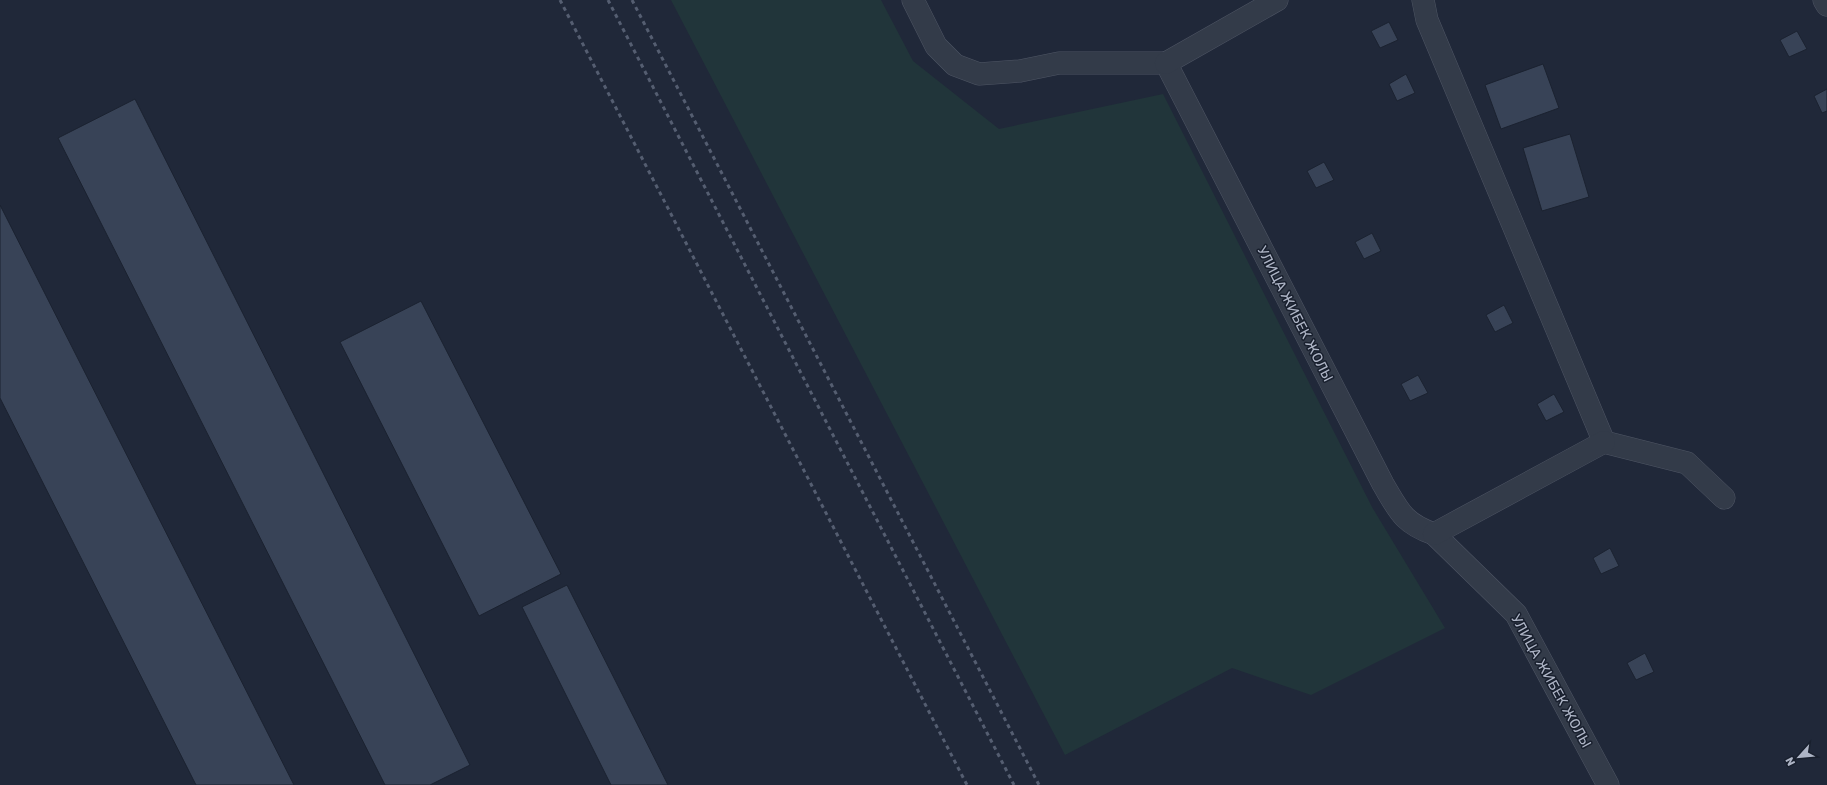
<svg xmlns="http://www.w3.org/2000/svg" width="1827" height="785" font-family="Rubik,sans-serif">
<rect width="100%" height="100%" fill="#202839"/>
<!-- green -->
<polygon fill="#21353a" points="671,0 881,0 913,61 999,129 1163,94 1372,507 1445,628 1311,695 1232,668 1065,755"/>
<!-- building -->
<g fill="#384357" stroke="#1b2230">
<polygon points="1389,22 1398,40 1380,48 1371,31"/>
<polygon points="1797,31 1807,49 1789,57 1780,40"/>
<polygon points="1543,64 1559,108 1501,129 1485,85"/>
<polygon points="1406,74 1415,93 1397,101 1389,84"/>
<polygon points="1827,89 1827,111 1822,113 1814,96"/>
<polygon points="135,99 470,765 430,785 385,785 58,138"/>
<polygon points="1570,134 1589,197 1542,211 1523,148"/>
<polygon points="1324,162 1334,180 1316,188 1307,171"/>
<polygon points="0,205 294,785 196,785 0,398"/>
<polygon points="1372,233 1381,251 1364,259 1355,242"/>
<polygon points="421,301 561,574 479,616 340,342"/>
<polygon points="1504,305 1513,323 1495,332 1486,315"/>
<polygon points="1418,375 1428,393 1410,401 1401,384"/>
<polygon points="1554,394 1564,412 1546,421 1537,404"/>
<polygon points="1610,548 1619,566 1601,574 1593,558"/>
<polygon points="567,585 668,785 611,785 522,607"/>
<polygon points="1645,653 1654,672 1636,680 1627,663"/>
</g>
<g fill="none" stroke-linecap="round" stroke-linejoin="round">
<defs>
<g id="minor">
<path d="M913 0 936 46 955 65 979 74 1020 71 1059 63H1166L1383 484C1399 511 1403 523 1434 534L1516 614 1608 785"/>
<polyline points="1423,0 1427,20 1604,442 1687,463 1724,498"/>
<polyline points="1824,0 1827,5"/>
<polyline points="1166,63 1277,0"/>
<polyline points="1434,534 1604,442"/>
</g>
</defs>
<!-- minor casing -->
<use href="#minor" stroke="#4e5564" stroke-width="23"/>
<!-- minor -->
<use href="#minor" stroke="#333b49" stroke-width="22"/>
<!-- rail -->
<g stroke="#555e71" stroke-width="3" stroke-dasharray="4 4" stroke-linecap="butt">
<polyline points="560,0 967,785"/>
<polyline points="608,0 1014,785"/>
<polyline points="632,0 1039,785"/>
</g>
</g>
<g text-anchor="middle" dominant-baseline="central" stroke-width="3" stroke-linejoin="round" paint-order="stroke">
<!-- street labels -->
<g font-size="14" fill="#aeb5c6" stroke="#19202e">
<text transform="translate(1295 314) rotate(63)">УЛИЦА ЖИБЕК ЖОЛЫ</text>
<text transform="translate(1551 681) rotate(61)">УЛИЦА ЖИБЕК ЖОЛЫ</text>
</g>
</g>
<!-- north arrow -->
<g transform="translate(1799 757) rotate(243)" stroke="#19202e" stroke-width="3" paint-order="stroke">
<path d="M0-3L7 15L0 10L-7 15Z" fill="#aeb5c6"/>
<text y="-6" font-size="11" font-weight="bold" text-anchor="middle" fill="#aeb5c6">N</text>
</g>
</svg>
